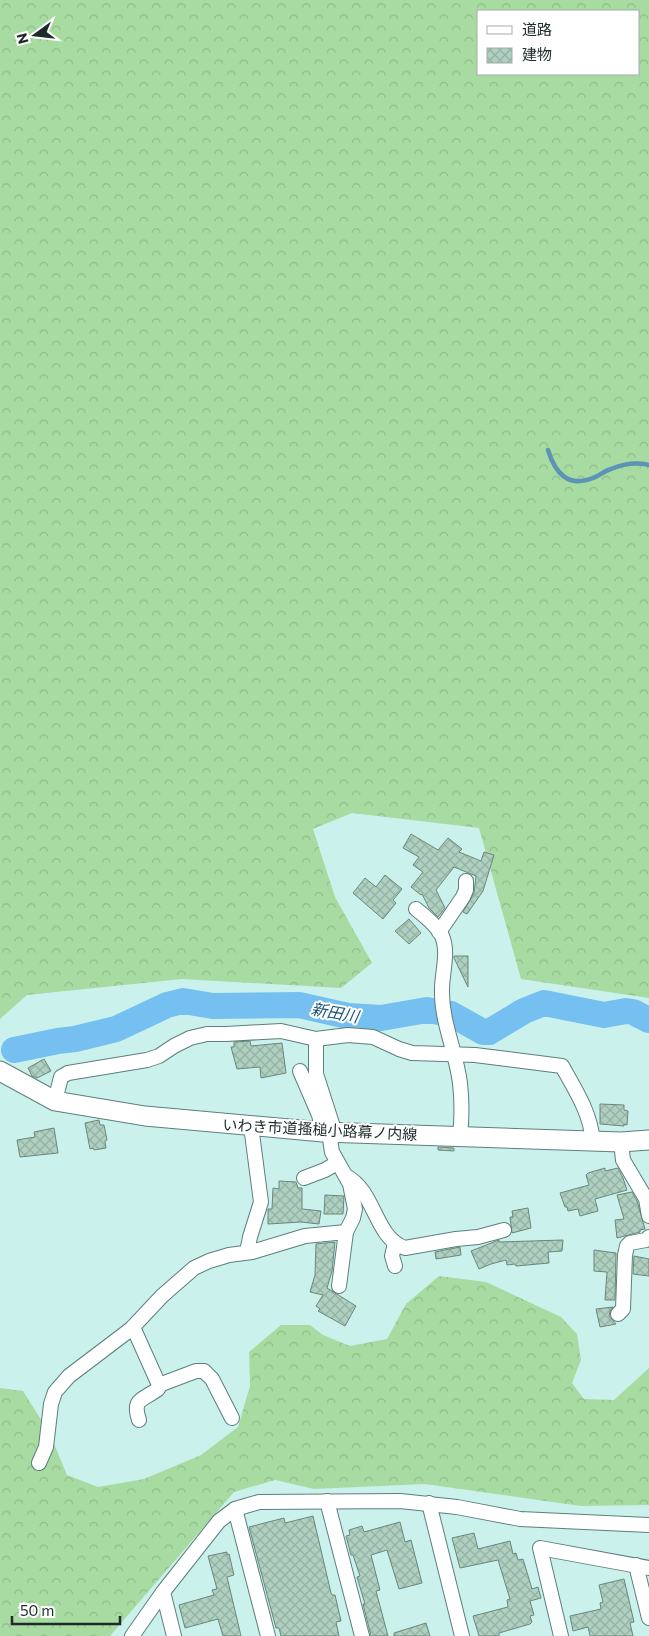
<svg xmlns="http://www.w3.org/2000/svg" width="649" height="1636" font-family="Commissioner,'Noto Sans JP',sans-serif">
<defs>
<pattern id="forest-crowns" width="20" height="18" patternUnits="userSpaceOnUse" patternTransform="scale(1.25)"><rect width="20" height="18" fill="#a8dba1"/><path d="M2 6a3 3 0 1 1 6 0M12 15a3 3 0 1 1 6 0" fill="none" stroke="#90bc8b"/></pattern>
<pattern id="building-cross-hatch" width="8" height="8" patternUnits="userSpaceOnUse" patternTransform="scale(1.25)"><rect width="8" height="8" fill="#afcfc0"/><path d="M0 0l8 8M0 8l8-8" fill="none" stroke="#96b2a5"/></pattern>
</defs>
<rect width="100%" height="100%" fill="#cbf1ed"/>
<!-- forest -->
<g fill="url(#forest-crowns)" fill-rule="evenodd">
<path d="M0 0H649V998L521 979 479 828 352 813 313 829 335 897 372 963 341 988 182 979 27 995 0 1019ZM478 11H638V74H478Z"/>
<polygon points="439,1276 486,1282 561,1317 577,1334 581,1360 572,1383 584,1399 614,1400 649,1368 649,1505 581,1506 425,1484 314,1489 275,1480 234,1492 110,1636 0,1636 0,1388 23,1391 50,1434 67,1475 98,1487 144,1479 201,1455 238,1427 250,1386 249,1352 281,1325 310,1325 323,1335 350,1346 387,1339 406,1304"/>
</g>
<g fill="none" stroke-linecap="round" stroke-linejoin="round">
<!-- stream -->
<path stroke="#5b94b5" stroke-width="4.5" d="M548 450C555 473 568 488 593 478 599 476 604 471 611 469 623 464 636 462 649 465"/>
<!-- river -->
<polyline stroke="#75c0f0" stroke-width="26" points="14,1050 58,1041 75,1039 116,1029 167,1005 183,1001 213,1006 299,1005 348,1016 381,1018 427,1010 451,1014 483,1032 489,1032 524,1011 544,1003 604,1015 626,1011 633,1012 649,1020"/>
</g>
<!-- building -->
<g fill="url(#building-cross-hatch)" stroke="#6a877a">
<polygon points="411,834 438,850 448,838 462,849 459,852 481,861 484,852 494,855 483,891 467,914 463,912 474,893 476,876 454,867 436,890 445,908 438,917 429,908 422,894 421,895 411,887 423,872 413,865 419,857 403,848"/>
<polygon points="385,875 402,889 393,900 396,903 383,919 353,893 365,878 376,887"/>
<polygon points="409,919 421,933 409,944 395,931"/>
<polygon points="454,956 468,956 468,987 454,958"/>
<polygon points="250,1041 251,1046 282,1043 286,1073 261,1078 260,1067 237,1069 231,1047 234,1047 234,1042"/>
<polygon points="44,1059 51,1071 37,1078 32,1076 28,1068"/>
<polygon points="600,1104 624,1105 624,1110 628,1111 627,1125 624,1124 624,1126 600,1124"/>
<polygon points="99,1120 100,1125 104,1125 107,1140 105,1141 106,1148 94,1150 93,1148 90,1149 85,1123"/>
<polygon points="54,1128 58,1153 20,1157 17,1140 35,1137 34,1132"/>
<polygon points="438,1147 454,1148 454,1151 438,1150"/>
<polygon points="605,1168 605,1171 618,1168 623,1178 627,1190 595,1199 598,1211 580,1216 578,1209 568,1211 567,1207 565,1207 560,1193 589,1185 586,1175 588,1173"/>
<polygon points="279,1181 296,1182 298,1188 302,1188 302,1209 321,1211 319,1224 301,1222 268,1224 268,1209 272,1209 273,1188 279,1189"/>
<polygon points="632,1192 637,1201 645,1229 640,1230 640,1232 617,1238 615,1220 624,1219 617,1195"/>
<polygon points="325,1195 344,1196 343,1214 324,1214"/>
<polygon points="528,1208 531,1228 512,1233 510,1217 513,1217 512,1211"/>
<polygon points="499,1240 499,1242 563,1240 562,1251 548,1252 549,1263 516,1266 515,1264 507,1265 506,1260 491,1264 479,1269 471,1251"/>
<polygon points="335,1242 332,1271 327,1288 356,1306 345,1326 318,1311 320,1309 316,1306 323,1295 310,1292 315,1275 316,1244"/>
<polygon points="460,1247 461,1255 436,1259 435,1252"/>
<polygon points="594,1250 616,1253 615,1300 605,1300 607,1272 594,1271"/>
<polygon points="634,1256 649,1259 649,1276 633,1274"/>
<polygon points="613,1307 610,1311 609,1316 616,1324 600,1327 596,1309"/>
<polygon points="313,1516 331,1593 332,1595 335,1595 341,1621 336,1622 339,1636 281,1636 279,1628 276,1628 249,1527 284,1518 285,1523"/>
<polygon points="400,1522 405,1542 411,1540 422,1583 399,1589 387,1550 371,1555 380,1590 376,1591 388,1636 371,1636 363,1604 365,1604 357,1577 360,1576 353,1555 351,1555 346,1536 350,1535 349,1530 362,1526 364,1532"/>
<polygon points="474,1533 478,1549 510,1541 513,1554 516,1553 518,1560 523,1559 532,1589 538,1587 541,1598 530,1601 534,1615 530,1616 532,1622 530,1624 499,1633 499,1636 479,1636 473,1616 508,1607 507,1600 510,1599 498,1560 460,1568 452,1538"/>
<polygon points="227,1552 227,1555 229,1554 234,1575 227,1577 241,1636 223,1636 218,1619 185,1628 179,1605 214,1595 212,1590 217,1589 208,1556"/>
<polygon points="624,1579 634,1622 630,1623 633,1636 590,1636 588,1627 573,1631 570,1616 601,1609 600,1603 603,1602 599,1585"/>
<polygon points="426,1623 430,1636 394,1636 394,1633"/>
</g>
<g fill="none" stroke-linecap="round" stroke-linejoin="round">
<defs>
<g id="street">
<path d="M416 909C425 916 437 926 442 936 449 952 442 973 442 989 441 1021 456 1051 460 1083 462 1101 462 1118 460 1136"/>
<polyline points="439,932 463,897 466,890 466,881"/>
<polyline points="316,1039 316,1074 335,1133"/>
<polyline points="300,1071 319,1115 323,1132"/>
<path d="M55 1101 61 1077 68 1073 147 1060 159 1056 174 1046 190 1038 207 1034H226L281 1031 316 1039 348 1035 373 1037 399 1049 412 1053 475 1055 562 1066C576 1091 590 1112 593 1141"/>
<polyline points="329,1132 332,1152 350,1184 355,1209 353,1218 346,1232 339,1286"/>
<polyline points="621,1142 623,1160 646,1199 649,1216"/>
<path d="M346 1176C376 1192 374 1237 405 1248L456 1239 478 1237 504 1230"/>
<polyline points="304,1178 325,1170 337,1163"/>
<polyline points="395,1243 392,1256 395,1266"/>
<polyline points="247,1252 250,1237 261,1202 251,1126"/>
<polyline points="618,1314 623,1309 625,1255 627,1246 630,1243 646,1240 649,1237"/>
<path d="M133 1327 159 1385 158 1389C142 1401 132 1398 139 1420"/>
<polyline points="159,1385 196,1371 204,1371 212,1379 232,1418"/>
<polyline points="39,1463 46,1447 51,1404 55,1392 69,1376 131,1329 162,1296 194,1268 209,1261 229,1255 252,1252 305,1236 346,1232"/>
<polyline points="327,1501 362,1636"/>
<polyline points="429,1503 462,1636"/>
<polyline points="235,1509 268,1636"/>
<polyline points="636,1565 649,1618"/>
<polyline points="163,1592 174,1636"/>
<polyline points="132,1636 163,1592 219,1521 235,1509 259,1502 400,1501 457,1507 520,1519 649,1525"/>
<polyline points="561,1636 540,1548 649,1568"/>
</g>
<polyline id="secondary" points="0,1071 55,1101 145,1116 323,1132 621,1142 649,1140"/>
</defs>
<!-- street casing -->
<use href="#street" stroke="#5c7f7c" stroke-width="16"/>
<!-- secondary casing -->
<use href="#secondary" stroke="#5c7f7c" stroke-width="21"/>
<!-- street -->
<use href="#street" stroke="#fff" stroke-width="14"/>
<!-- secondary -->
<use href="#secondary" stroke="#fff" stroke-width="19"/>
</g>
<g text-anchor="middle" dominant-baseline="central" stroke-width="4" stroke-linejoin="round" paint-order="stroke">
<!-- street labels -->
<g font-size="15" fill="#1d2c2b" stroke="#fff">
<text transform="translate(320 1129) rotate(3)">いわき市道搔槌小路幕ノ内線</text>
</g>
<!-- water labels -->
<g font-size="16" font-style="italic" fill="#1b5474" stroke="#fff">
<text transform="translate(335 1012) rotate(10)">新田川</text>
</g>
</g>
<!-- legend -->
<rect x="477" y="10" width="162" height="65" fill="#ffffff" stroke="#a5abaa"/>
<rect x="487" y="26" width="25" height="8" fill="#ffffff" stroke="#a5abaa"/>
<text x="522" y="35" font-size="15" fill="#1d2c2b">道路</text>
<rect x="487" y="48" width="25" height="15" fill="url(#building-cross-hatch)" stroke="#a5abaa"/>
<text x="522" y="60" font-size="15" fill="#1d2c2b">建物</text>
<!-- north arrow -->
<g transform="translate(35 35) rotate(255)" stroke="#ffffff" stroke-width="4" paint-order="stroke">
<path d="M0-4L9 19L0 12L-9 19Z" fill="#1d2c2b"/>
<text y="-8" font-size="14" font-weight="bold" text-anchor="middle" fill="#1d2c2b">N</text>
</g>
<!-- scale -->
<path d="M12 1616v8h108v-8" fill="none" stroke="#1d2c2b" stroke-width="2.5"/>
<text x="20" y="1616" font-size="15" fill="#1d2c2b" stroke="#ffffff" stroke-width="4" paint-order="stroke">50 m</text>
</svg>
